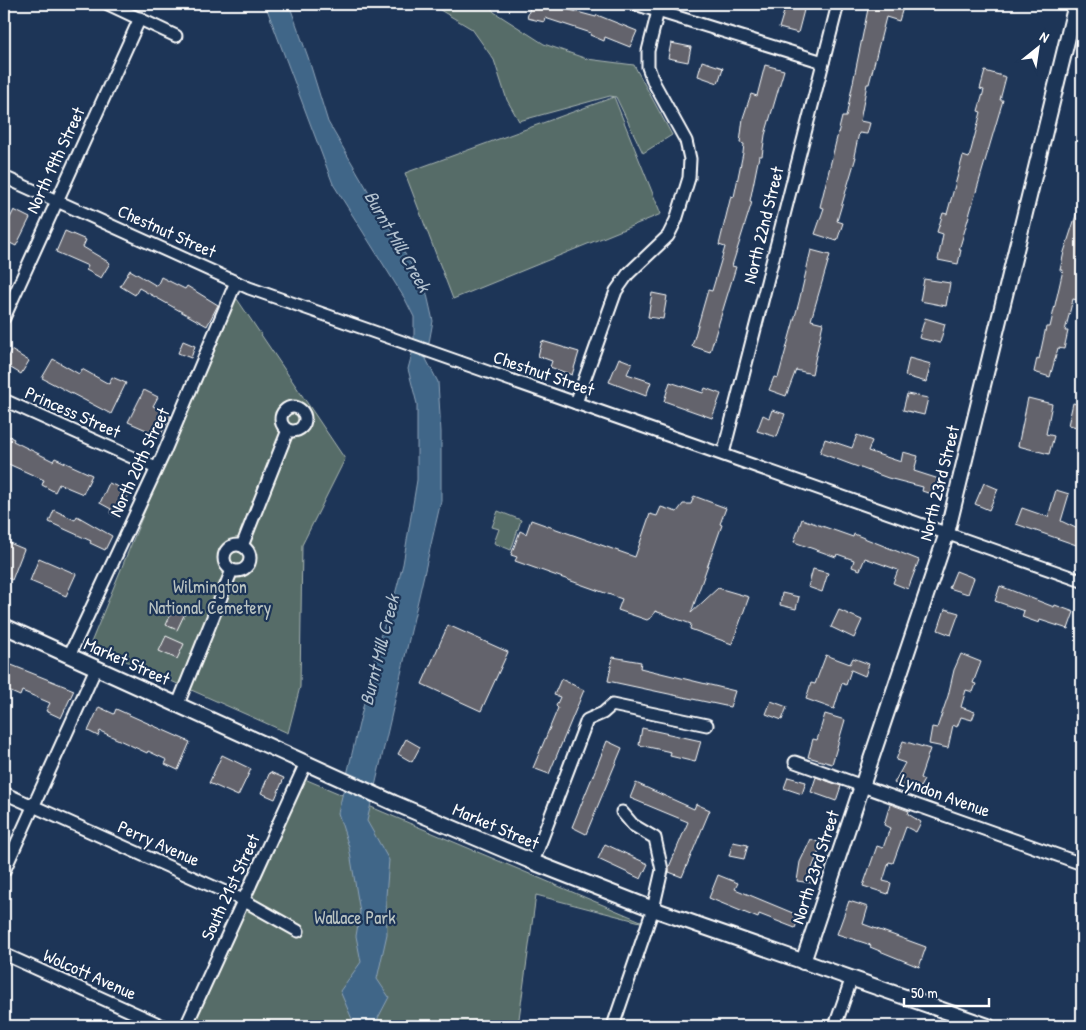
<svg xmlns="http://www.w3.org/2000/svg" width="1086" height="1030" font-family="'Patrick Hand',sans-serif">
<rect width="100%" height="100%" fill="#1d3557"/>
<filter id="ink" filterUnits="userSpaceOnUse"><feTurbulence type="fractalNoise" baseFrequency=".02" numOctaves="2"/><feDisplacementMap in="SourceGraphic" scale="10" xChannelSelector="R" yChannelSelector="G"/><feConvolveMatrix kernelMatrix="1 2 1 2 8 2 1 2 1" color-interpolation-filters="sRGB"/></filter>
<g filter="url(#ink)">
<!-- green -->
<g fill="#566c67" stroke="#aab6b3">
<polygon points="430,4 489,4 494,12 544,44 587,59 634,65 672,135 643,153 616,97 610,96 519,121 507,100 494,60 472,29"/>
<polygon points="614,97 661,214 453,299 405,173"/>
<polygon points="232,298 237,299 345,459 302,545 300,687 288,733 90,645"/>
<polygon points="498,511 521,520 511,550 494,543 499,529 492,527"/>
<polygon points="300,777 648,924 536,895 518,1026 186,1026"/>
</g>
<!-- water -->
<polygon fill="#416688" stroke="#8da3b8" points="265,4 289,4 308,57 328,122 426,290 433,321 426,359 438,382 441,432 441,501 367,821 389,860 386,896 387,934 377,979 389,997 378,1018 378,1026 355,1026 340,991 361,962 356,936 360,912 349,847 338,813 379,639 392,606 403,564 417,480 417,404 408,369 414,346 414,317 405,299 333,184"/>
<!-- building -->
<g fill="#63646c" stroke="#fff">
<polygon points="531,4 547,4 596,17 597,15 637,31 630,47 605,37 604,41 590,35 591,33 545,18 544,22 527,18"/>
<polygon points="869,4 904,4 899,21 886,17 869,84 867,84 860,121 870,123 867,134 859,133 854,156 856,157 837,221 843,223 837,241 815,234 824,208 820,207 842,117 846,117"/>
<polygon points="786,5 804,10 798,33 779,28"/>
<polygon points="671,43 691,47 688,62 668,58"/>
<polygon points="702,61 723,68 718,83 698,76"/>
<polygon points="765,65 784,70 765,135 762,156 759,156 750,201 752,202 732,266 736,267 710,352 692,346 708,290 712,291 725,247 719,245 731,196 734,197 743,153 744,144 740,143 743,118 751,94 757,96"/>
<polygon points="985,71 1006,77 1000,100 1003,100 959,250 961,250 958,264 938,260 943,234 937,232 943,213 947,214 963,156 969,158 981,112 978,111 984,90 980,89"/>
<polygon points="1079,206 1082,206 1082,277 1077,300 1073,299 1065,331 1068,331 1064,349 1058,348 1050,377 1034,372 1037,358 1039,359 1046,327 1050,327 1063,270 1060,270 1064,252"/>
<polygon points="14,210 30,218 16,246 4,240 4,230"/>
<polygon points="65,231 86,240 83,247 110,263 101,278 86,270 88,266 56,252"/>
<polygon points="811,250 830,255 811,320 823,323 812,374 796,370 786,396 769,390 774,377 778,378 799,302"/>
<polygon points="130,270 157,286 161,277 185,289 187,286 218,305 207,326 139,288 135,295 120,286"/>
<polygon points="924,279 950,283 946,306 920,301"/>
<polygon points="652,293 667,296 663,319 648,317"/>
<polygon points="925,318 945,324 940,343 919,338"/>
<polygon points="183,341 195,346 191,358 178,353"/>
<polygon points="542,341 579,352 572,375 550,367 552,361 538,356"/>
<polygon points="11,350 29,361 21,374 4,364"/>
<polygon points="619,358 632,363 627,374 651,382 646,396 609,382"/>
<polygon points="909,358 931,364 926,382 905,376"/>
<polygon points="53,359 79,374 82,369 109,384 112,377 126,383 111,414 42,378"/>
<polygon points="670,382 703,393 705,388 721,394 712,418 664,401"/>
<polygon points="144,390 158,397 153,406 171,416 160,436 128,422"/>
<polygon points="907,394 928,398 924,415 903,410"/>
<polygon points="1028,398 1052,404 1046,434 1054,436 1049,454 1018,446"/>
<polygon points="1073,403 1082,405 1082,428 1068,425"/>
<polygon points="772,410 785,414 777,437 757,431 763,415 769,418"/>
<polygon points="4,434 14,439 13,441 53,461 55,458 92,475 83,494 59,484 55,492 42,485 44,480 4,462"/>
<polygon points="857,435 872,441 868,451 901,462 903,452 918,456 914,471 942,480 937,496 922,491 923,487 888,478 820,453 825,439 852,448"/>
<polygon points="109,483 130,492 118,517 110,513 111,509 100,503"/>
<polygon points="984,483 998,489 989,510 975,504"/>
<polygon points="1056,490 1069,494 1061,521 1082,531 1082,547 1016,524 1022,508 1048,517"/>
<polygon points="694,496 726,508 720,524 722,525 691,613 718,588 749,597 732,644 690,629 691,624 655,611 652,617 647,620 618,610 622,599 515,561 517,557 511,555 520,531 526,534 531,520 635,557 650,514 657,516 661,507 677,512 683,504 691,504"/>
<polygon points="54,510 75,520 77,516 112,536 105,550 90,543 91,541 49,522"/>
<polygon points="802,519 853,537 854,534 919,560 908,589 893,583 898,570 865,558 860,570 852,567 854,560 837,554 836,557 794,542"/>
<polygon points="7,542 24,549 12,580 4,576 4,551"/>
<polygon points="39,558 76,574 66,596 30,581"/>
<polygon points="813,569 828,573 822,592 808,587"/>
<polygon points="956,571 974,578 968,594 949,588"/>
<polygon points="1000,586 1054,607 1055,605 1074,612 1068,629 1040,620 1039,623 1022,617 1024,611 995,601"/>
<polygon points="782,593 799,597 796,609 780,605"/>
<polygon points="175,605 186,611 177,630 166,625"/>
<polygon points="945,609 959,613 951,635 938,630"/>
<polygon points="839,610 862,620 854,638 831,627"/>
<polygon points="448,625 508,652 481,711 422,684"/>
<polygon points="166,636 184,644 177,659 159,651"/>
<polygon points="961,654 981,662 973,683 976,684 973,692 966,690 961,707 975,712 972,720 961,717 957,727 953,725 948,748 929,744 932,727 937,728 948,696 954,670"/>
<polygon points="826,655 850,664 853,658 869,664 865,676 851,670 846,685 842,683 834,709 806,699 811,683 815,684"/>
<polygon points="613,657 641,662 640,668 735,691 730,707 608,681"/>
<polygon points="4,662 74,690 61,718 46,711 50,703 22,691 20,696 4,689"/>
<polygon points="561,679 584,690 549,774 533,768 558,708 556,706 560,697 554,695"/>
<polygon points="771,701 787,707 782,720 766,714"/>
<polygon points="99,707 114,714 116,709 190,742 178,770 165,764 167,760 148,751 147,753 100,731 98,736 88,731"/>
<polygon points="825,714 845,720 832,764 808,757 813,739 817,740"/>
<polygon points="642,728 701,741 695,762 670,756 671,752 639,745"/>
<polygon points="406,739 420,747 412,762 398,754"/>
<polygon points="607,741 622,748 586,834 572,827"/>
<polygon points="903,741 930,749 920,778 924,780 916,794 894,783 905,763 896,760"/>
<polygon points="222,755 251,769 238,796 209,783"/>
<polygon points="270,772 284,778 275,799 261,793"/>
<polygon points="788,777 806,782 802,794 784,788"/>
<polygon points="816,777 841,786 836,801 811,792"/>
<polygon points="636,783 694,809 696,804 710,810 682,877 669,872 669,867 688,822 630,798"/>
<polygon points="890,804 909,811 908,814 921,822 916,832 906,827 893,863 889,862 883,881 891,883 888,894 863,886 877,846 883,848 890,828 884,825"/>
<polygon points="811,839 822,844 812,868 815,869 812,883 797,881 800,862"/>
<polygon points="733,842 748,845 744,859 729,856"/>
<polygon points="605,844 648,864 641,879 598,859"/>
<polygon points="718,875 738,883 735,889 800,916 795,928 759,914 758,918 709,898"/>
<polygon points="849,901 868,907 863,924 926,947 919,967 870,947 871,945 837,934"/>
</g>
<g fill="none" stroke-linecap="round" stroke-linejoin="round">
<defs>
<g id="minor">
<polyline points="108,4 176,36"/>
<polyline points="635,4 823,62"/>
<polyline points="4,177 249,288 1082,581"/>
<polyline points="4,318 140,18"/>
<polyline points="4,400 156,468"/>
<polyline points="576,403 616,291 628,274 668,236 676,220 689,178 690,159 686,141 654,83 648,67 648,51 658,11"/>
<circle cx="293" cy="419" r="12"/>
<polyline points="723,454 838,4"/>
<circle cx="237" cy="558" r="13"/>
<polyline points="242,546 288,430"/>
<polyline points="69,656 163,455 236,282"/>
<polyline points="178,704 232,570"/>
<polyline points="795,762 1082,864"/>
<polyline points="4,793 243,900 298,931"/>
<polyline points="533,862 587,720 603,713 612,705 707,725"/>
<polyline points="4,871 96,668"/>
<polyline points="4,954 163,1026"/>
<polyline points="186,1026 306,763"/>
<polyline points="613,1026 653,909 662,870 655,838 633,825 622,812"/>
<polyline points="835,1026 851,980"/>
</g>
<g id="major">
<polyline points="4,626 394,803 533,862 653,909 988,1026"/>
<polyline points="803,962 947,533 1076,4"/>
</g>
</defs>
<!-- minor casing -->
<use href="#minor" stroke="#fff" stroke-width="15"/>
<!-- major casing -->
<use href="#major" stroke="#fff" stroke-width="18"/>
<!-- minor -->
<use href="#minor" stroke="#1d3557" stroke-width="11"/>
<!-- major -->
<use href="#major" stroke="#1d3557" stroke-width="14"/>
</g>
</g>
<g text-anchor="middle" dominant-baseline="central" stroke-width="4.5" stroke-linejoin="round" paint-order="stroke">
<!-- street labels -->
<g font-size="18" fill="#fff" stroke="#1d3557">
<text transform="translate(55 160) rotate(-65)">North 19th Street</text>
<text transform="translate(763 225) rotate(-76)">North 22nd Street</text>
<text transform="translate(167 231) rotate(24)">Chestnut Street</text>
<text transform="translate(544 373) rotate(19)">Chestnut Street</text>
<text transform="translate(73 412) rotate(24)">Princess Street</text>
<text transform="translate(139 462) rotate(-65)">North 20th Street</text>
<text transform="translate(939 483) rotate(-76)">North 23rd Street</text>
<text transform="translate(127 661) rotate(24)">Market Street</text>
<text transform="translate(945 795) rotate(20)">Lyndon Avenue</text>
<text transform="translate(496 826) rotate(23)">Market Street</text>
<text transform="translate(159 843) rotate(24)">Perry Avenue</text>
<text transform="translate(815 867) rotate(-72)">North 23rd Street</text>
<text transform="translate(230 887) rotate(-65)">South 21st Street</text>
<text transform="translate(90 974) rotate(24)">Wolcott Avenue</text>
</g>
<!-- park labels -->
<g font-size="18" fill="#bbc4c2" stroke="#1d3557">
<text x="210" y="586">Wilmington<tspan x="210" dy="21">National Cemetery</tspan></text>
<text x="355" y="917">Wallace Park</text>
</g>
<!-- water labels -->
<g font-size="19" font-style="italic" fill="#b3c2cf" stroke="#1d3557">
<text transform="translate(398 241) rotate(60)">Burnt Mill Creek</text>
<text transform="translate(379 650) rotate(-76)">Burnt Mill Creek</text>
</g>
</g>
<!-- margin -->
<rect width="1086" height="1030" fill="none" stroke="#1d3557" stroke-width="20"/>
<rect x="10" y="10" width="1066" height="1010" fill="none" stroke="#fff" stroke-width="2" filter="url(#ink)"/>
<!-- north arrow -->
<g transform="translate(1038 48) rotate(30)" stroke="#1d3557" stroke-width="4" paint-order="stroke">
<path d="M0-4L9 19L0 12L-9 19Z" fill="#ffffff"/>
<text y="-8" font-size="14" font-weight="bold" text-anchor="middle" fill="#ffffff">N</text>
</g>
<!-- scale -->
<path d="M904 998v8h85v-8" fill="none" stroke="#ffffff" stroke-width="2.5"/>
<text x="911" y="998" font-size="15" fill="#ffffff" stroke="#1d3557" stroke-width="4" paint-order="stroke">50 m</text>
</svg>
